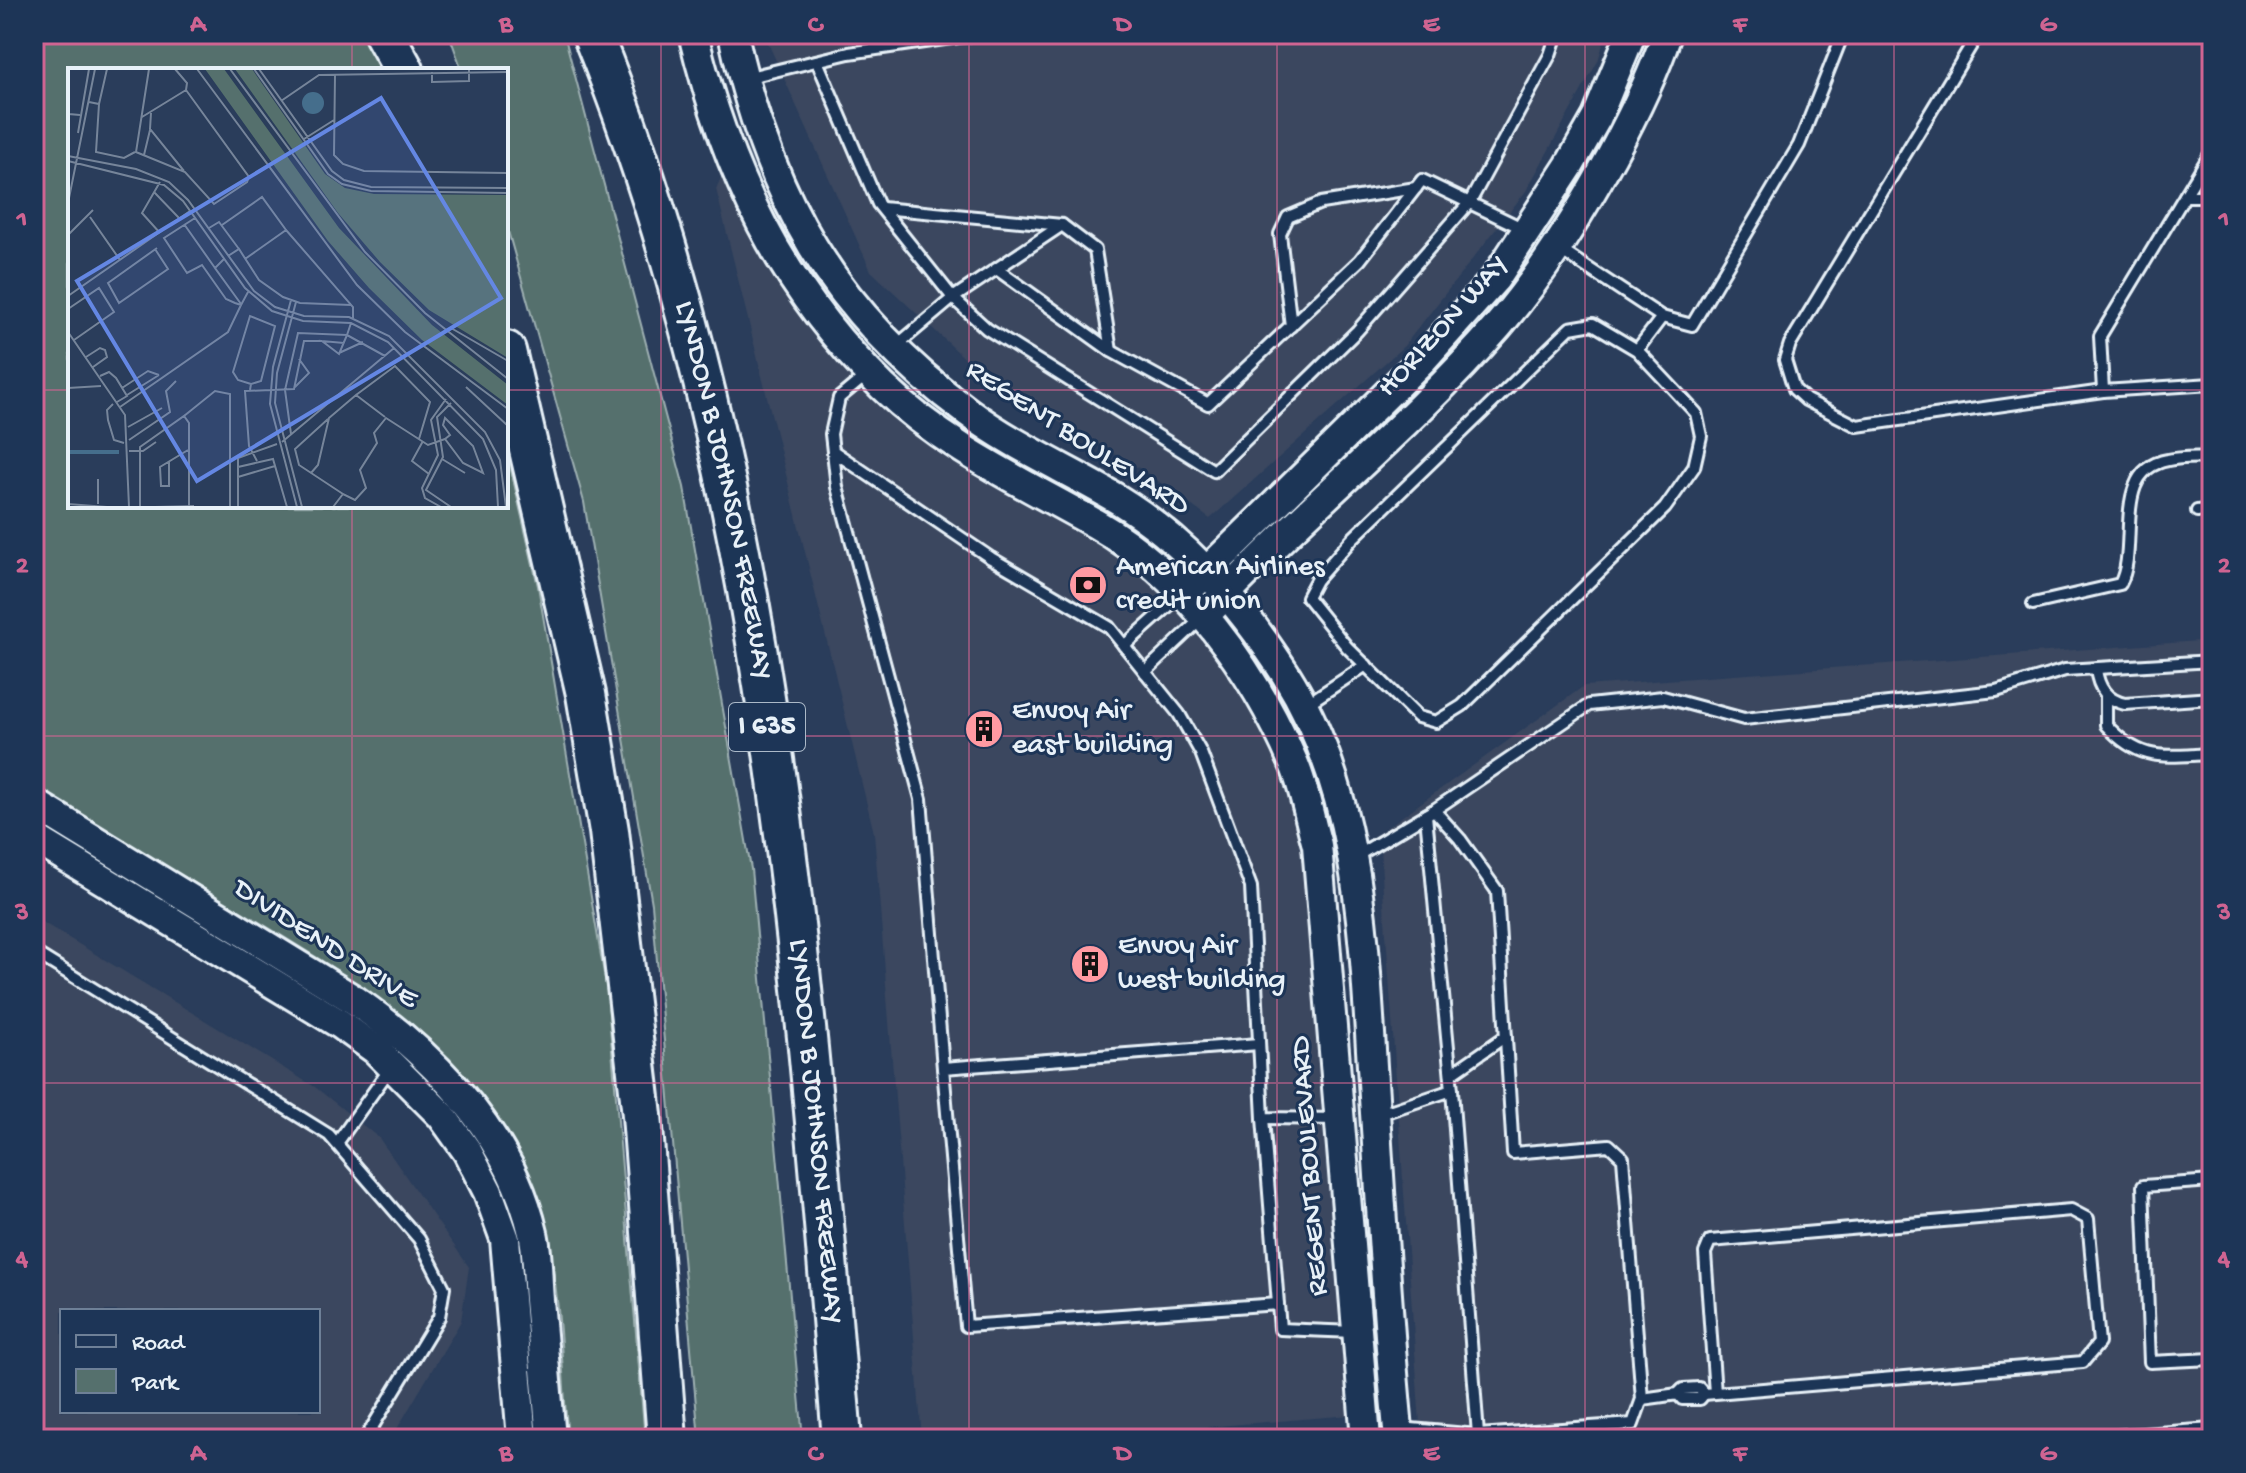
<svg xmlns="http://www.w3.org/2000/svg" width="2246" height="1473" font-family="'Gochi Hand',sans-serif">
<rect width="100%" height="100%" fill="#2a3d5b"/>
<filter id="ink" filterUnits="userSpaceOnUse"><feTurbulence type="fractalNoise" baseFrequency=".0125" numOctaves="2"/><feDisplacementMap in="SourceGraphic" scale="16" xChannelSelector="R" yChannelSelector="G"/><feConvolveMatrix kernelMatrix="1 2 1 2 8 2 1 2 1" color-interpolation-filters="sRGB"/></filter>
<g filter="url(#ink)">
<!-- built -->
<g fill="#3a475f" fill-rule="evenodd">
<polygon points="764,34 1606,34 1598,61 1526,191 1404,346 1210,519 1147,473 989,381 871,271"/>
<polygon points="729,159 849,352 1190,600 1303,792 1351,1415 1063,1439 922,1439 874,833 716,189"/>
<polygon points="2212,640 2212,1439 1421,1439 1379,833 1584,686"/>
<path d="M34 917 315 1087 379 1138 469 1267 461 1321 391 1439H34ZM62 1311H318V1411H62Z"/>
</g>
<!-- green -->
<g fill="#55706d" stroke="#9eb0b2" stroke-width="2">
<path d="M34 34H366L383 70H70V506H506V449L538 586 607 991 645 1439H568C560 1355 562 1263 531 1183 482 1050 340 971 226 902 162 863 98 825 34 787Z"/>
<polygon points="449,34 564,34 684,487 751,869 803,1439 699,1439 652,904 584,502 506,224 506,70 462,70"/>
</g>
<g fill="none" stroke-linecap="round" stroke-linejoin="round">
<defs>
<g id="lane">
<polyline points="1978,34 1790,344 1785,360 1794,389 1806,400 1857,426 2103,391"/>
<polyline points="817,61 878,204 953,298 1062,225 1095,250 1111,351 998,270"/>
<polyline points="745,78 849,53 979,34"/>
<polyline points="2212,151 2100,336 2103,391 2212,384"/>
<polyline points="2185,196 2212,196"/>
<polyline points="882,208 1062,225"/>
<polyline points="1559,249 1662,317 1692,325 1799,145 1843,34"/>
<polyline points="1291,326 1280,234 1288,217 1321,203 1416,188"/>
<polyline points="896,346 953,298 987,329 1214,471 1357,331 1470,202 1550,55 1557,34"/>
<polyline points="1637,350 1696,413 1701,436 1694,467 1665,508 1462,706 1436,722 1418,717 1347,647 1307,597 1316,580 1352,539 1570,328 1593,324 1637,350 1662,317"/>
<polyline points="1111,351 1208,404 1360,260 1422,180 1526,230"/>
<polyline points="869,373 839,398 831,434 837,487 921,799 943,1068"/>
<polyline points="833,451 991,558 1109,627 1179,714 1201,753 1251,887 1263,1118 1340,1119"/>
<polyline points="2197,511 2212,509"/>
<path d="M2033 604 2120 584C2140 548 2110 470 2168 460 2182 457 2198 458 2212 457"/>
<polyline points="1124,646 1181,595"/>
<path d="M2096 669C2098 687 2106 700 2125 704L2212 698"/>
<polyline points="1145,672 1201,619"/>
<path d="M2106 695V725C2141 763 2164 756 2212 754"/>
<polyline points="1304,706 1366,665"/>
<polyline points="1434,810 1589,705 1663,697 1744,719 1996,691 2065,670 2212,661"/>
<polyline points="1353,858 1434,810 1460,839 1497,891 1513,1153 1609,1145 1623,1158 1642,1399 1633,1424 1478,1435 1400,1428"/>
<polyline points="34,952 329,1135 419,1239 444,1288 439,1317 365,1439"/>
<polyline points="1259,1044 943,1068 966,1326 1278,1304"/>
<polyline points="1451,1074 1506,1036"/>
<polyline points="1452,1090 1478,1435"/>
<polyline points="1377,1115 1452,1090 1426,815"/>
<polyline points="1263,1118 1280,1329 1354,1332"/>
<polyline points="337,1143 392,1066"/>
<polyline points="2212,1181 2143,1186 2150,1362 2212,1359"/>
<polyline points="1704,1394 2083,1362 2099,1343 2088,1219 2071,1210 1710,1241 1705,1253 1715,1393"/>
<polyline points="1642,1399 1678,1394 1683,1389 1699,1388 1704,1394 1700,1399 1682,1399 1678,1394"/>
<polyline points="2075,1439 2212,1429"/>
</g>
<g id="secondary">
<path d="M693 34C726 171 780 287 883 387 945 447 1022 482 1096 524 1186 576 1254 670 1294 764 1305 790 1309 818 1317 845L1366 1439"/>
<path d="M733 34C768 197 833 312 968 412 1015 447 1069 470 1119 500 1187 542 1242 606 1285 673 1362 795 1364 943 1373 1082 1381 1201 1387 1321 1399 1439"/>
<polyline points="1193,585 1424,358 1495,279 1569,166 1597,117 1631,34"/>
<path d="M1213 607C1304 510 1410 427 1498 326 1543 274 1579 215 1612 155 1633 116 1653 76 1667 34"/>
<path d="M34 803 356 1001C435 1057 510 1134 533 1233 538 1254 537 1278 539 1300 543 1346 547 1393 551 1439"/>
<polyline points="34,838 340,1024 376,1050 442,1116 467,1151 488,1192 505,1239 522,1439"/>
</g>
<g id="highway">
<polyline points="384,34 404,70"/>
<path id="s1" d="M592 34C770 471 803 972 842 1439"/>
<polyline points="506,351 586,694 609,831 642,1115 667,1439"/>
</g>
</defs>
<!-- lane casing -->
<use href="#lane" stroke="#e8f1f8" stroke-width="16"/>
<!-- secondary casing -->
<use href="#secondary" stroke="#e8f1f8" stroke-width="34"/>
<!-- highway casing -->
<use href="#highway" stroke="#e8f1f8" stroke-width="44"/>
<!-- lane -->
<use href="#lane" stroke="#1d3557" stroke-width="10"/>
<!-- secondary -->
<use href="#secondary" stroke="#1d3557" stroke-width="28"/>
<!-- highway -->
<use href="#highway" stroke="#1d3557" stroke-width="38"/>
</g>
</g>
<!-- grid -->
<path fill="none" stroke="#cf6492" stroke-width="2" stroke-opacity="0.55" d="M352 34V70M661 34V1439M969 34V1439M1277 34V1439M1585 34V1439M1894 34V1439M34 390H70M506 390H2212M352 506V1439M34 736H2212M34 1083H2212"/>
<!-- icons -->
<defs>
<symbol id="bank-disc" viewBox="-11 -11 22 22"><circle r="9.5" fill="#ff9aa2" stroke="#1d3557"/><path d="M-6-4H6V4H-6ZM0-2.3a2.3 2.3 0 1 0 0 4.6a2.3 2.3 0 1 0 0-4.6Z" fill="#111"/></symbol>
<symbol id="building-disc" viewBox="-11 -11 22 22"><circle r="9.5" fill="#ff9aa2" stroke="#1d3557"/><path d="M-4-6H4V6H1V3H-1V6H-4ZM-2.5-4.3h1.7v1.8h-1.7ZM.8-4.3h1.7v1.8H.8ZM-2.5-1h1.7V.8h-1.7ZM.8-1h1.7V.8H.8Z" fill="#111"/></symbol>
</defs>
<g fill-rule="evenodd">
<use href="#bank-disc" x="1066" y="563" width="44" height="44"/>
<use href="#building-disc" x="962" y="707" width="44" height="44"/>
<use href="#building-disc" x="1068" y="942" width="44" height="44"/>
</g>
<g text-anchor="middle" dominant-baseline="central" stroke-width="6" stroke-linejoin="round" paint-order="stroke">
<!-- shield labels -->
<rect fill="#1d3557" stroke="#abb9c8" stroke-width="2" x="729" y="703" width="76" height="48" rx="6"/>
<g font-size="28" font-weight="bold" fill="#e8f1f8">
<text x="767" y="727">I 635</text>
</g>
<!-- street labels -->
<g font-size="30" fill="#e8f1f8" stroke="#1d3557">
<text transform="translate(1444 327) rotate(-48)">HORIZON WAY</text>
<text transform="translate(1077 439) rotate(33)">REGENT BOULEVARD</text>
<text stroke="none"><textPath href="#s1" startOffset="476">LYNDON B JOHNSON FREEWAY</textPath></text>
<text transform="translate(325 945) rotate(33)">DIVIDEND DRIVE</text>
<text stroke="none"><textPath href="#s1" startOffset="1124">LYNDON B JOHNSON FREEWAY</textPath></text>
<text transform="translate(1311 1166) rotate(-94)">REGENT BOULEVARD</text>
</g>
<!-- poi labels -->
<g font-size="30" fill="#e8f1f8" stroke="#1d3557" text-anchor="start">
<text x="1116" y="568">American Airlines<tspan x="1116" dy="34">credit union</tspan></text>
<text x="1012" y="712">Envoy Air<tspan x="1012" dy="34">east building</tspan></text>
<text x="1118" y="947">Envoy Air<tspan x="1118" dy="34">west building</tspan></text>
</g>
</g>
<!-- overview -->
<g transform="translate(68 68)">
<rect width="440" height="440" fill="#2a3d5b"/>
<path d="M137 1H156L271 160 364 257 440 317V337L354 272 301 220 260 173ZM167 1H184L257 106 277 120 306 126 440 127V290L361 242 312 194 270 145Z" fill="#55706d"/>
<path d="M234 35a11 11 0 1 1 22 0a11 11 0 1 1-22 0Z" fill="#456e8c"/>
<path fill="none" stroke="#456e8c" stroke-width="4" d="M0 384H51"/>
<path fill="none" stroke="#76859a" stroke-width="2" d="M1 1V46L12 47M107 1 119 15 118 22M129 1 289 217 337 264 440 341M162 1 297 184 357 245 440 311M186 1 260 106 274 116 303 123 440 125M191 1 264 103 276 112 303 119 440 120M364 4V14L401 13V2M267 7 266 87 275 96 296 103 440 105M213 33 251 7 440 4M21 34 31 36 39 1M31 36 28 84 56 90 67 84M83 45 82 61 116 103M74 49 118 22 181 109 179 114 146 136 117 104 68 84 81 1M10 65 21 1M236 71 266 52M76 87 82 62M0 88 68 101 101 114 120 132 186 223 207 239 236 248 281 249 321 268 417 364 432 392 438 439M0 93 96 117 115 133 177 220 204 243 235 253 283 255 320 274 415 371 428 402 430 439M92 114 74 145 92 165M86 124 111 150M0 135 27 1M22 149 52 192M127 150 96 170 119 205 134 197 158 231 167 235 173 237 180 224M116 156 147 200M154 157 194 129 218 162 177 191M141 160 151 154 171 181M218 162 285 239V250M0 167 25 142M87 181 100 201 51 235 40 215 89 180M160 188 171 181 191 212 215 229 232 235 283 237M156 191 147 200 173 236M0 228 122 143M223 232 205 299 202 336 229 439M228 234 209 305 207 335 234 439M0 241 31 220 46 244 6 272M383 260 440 293M0 264 57 347 61 439M276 275 254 273 271 286 279 267 317 288M271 285 295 274M18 289 32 280 37 282 39 289 25 299M32 308 41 304 48 310 59 328 49 334M227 319 241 305 231 291M398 319 440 358M0 320 33 318M54 320 80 303 91 307M182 322 183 316 193 313 207 258 182 248 165 304 170 312 183 316M59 327 91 307M288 327 327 298 362 334 351 371M383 335 369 349 375 389 358 422 383 439M45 336 39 342 40 352 46 372 56 375M52 339 160 264 173 237M116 348 147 323 162 326V439M260 351 227 381 231 397 275 426M60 359 94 340M223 366 217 322 230 265 279 267 283 255M61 372 102 344 98 323 108 313M355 373 344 393 361 406M214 374 326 280M61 383H75L88 374M374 391 397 405M189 393 181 378 177 323 226 321 236 273H254M101 394V418H93L92 399 120 382M170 399 205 391 219 439M243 405 250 397 261 350 288 327 317 349M170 409 207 398M0 436 39 439M30 436V411M72 439V379L116 348 121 355V439M87 439 126 438M170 439V390L209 376M265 439 275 426 287 432 298 420 292 402 309 375 306 365 318 350 360 377 377 371 395 395 415 405 405 378 377 350 375 357 382 367 377 371M373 439 357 430 354 420 370 387 363 352 378 331"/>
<path fill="#6487e3" fill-opacity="0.15" stroke="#6487e3" stroke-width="4" d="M313 30 433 230 129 413 9 213Z"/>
<rect width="440" height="440" fill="none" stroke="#e8f1f8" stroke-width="4"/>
</g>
<!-- margin -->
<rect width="2246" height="1473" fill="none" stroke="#1d3557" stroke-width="88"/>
<!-- legend -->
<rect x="60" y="1309" width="260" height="104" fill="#1d3557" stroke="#6e8097" stroke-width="2"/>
<rect x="76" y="1335" width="40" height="12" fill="#1d3557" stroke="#6e8097" stroke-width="2"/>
<text x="132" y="1349" font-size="24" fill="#e8f1f8">Road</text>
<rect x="76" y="1369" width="40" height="24" fill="#55706d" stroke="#6e8097" stroke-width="2"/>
<text x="132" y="1389" font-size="24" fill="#e8f1f8">Park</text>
<rect x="44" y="44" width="2158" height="1385" fill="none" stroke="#cf6492" stroke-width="3"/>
<g font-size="26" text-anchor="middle" font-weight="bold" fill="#cf6492">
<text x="198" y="31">A</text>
<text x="506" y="31">B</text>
<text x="815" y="31">C</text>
<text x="1123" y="31">D</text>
<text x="1431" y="31">E</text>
<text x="1740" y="31">F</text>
<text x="2048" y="31">G</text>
<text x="22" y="226">1</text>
<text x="2224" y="226">1</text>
<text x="22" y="572">2</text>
<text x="2224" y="572">2</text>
<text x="22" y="919">3</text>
<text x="2224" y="919">3</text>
<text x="22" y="1265">4</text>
<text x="2224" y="1265">4</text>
<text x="198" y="1460">A</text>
<text x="506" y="1460">B</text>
<text x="815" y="1460">C</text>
<text x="1123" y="1460">D</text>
<text x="1431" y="1460">E</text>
<text x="1740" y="1460">F</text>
<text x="2048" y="1460">G</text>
</g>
</svg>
